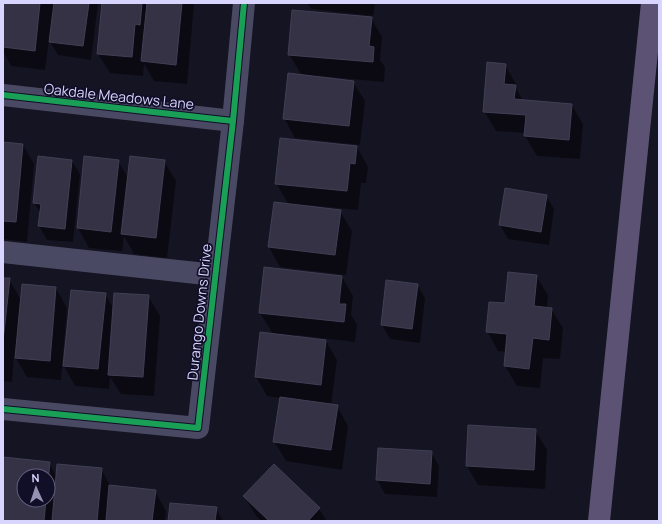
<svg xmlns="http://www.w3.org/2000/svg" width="662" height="524" font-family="Manrope,sans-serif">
<rect width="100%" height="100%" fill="#151422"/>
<!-- shadow -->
<g fill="#0007" fill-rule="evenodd">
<polygon points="5,3 98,3 91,60 58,55 49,40 45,70 11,66 3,51 3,21"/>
<polygon points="103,3 194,3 187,84 154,81 144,64 143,76 110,73 98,54"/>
<polygon points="307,3 375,3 373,16 311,9"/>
<polygon points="371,18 382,37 380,60 385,67 384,82 319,76 319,78 353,82 365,101 360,145 295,138 284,118 302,76 289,54"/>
<polygon points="505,65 516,84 516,88 523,101 571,104 583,124 580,159 537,156 525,136 526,133 496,131 484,111"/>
<polygon points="3,143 23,145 34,164 27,242 3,239"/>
<polygon points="357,147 368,167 366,183 361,183 358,210 308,205 308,207 340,211 352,231 346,275 280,267 269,247 289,205 276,183"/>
<polygon points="39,157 72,161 80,174 73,242 47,240 39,226 41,214 34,203"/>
<polygon points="85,157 118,161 129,179 164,161 176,181 167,258 134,254 124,236 122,251 89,248 78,228"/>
<polygon points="506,189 546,196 554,209 549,245 508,239 500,225"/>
<polygon points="536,276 548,295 547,308 551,309 563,328 560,359 543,358 540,388 517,386 505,366 507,352 498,351 487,331 506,304"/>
<polygon points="342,277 353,296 351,314 357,325 355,342 296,335 296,337 326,341 337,360 331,405 337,406 348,426 342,470 286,461 274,441 281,398 267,396 256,377 273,334 260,313"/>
<polygon points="3,279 9,279 21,300 56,288 67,308 61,380 27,377 14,355 12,382 3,381"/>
<polygon points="417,285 425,298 420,343 390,339 382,325"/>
<polygon points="105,294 114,309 148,296 160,316 154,396 121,394 110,377 109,389 75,386 64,366"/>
<polygon points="535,430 547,450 545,489 478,485 467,466"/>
<polygon points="379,449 431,452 439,466 437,497 385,494 377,480"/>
<path d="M49 463 57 477 101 469 111 487 155 491 166 511 165 521H3V470ZM24 476H48V500H24Z"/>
<polygon points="274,465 319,509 327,521 261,521 256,516 244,496"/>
<polygon points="216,508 223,521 169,521"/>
</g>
<!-- building -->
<g fill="#343244" stroke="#413f56">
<polygon points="4,3 40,3 35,51 3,47"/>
<polygon points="54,3 89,3 83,46 49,42"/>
<polygon points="102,3 142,3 140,25 135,24 132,57 97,54"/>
<polygon points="147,3 182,3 176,65 141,61"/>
<polygon points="292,10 372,17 369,46 374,47 373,62 288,55"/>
<polygon points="487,62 506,64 504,84 516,85 514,99 572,104 569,140 524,136 526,115 483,112"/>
<polygon points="288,73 354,81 349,126 283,119"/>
<polygon points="280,138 357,146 355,164 350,163 347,191 275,184"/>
<polygon points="3,142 23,144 16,222 3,221"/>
<polygon points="38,156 72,160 65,229 38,226 41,204 33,203"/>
<polygon points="84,156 119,160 111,232 77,228"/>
<polygon points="130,156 165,160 156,238 121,234"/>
<polygon points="505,188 547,195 541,232 499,225"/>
<polygon points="274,202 341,210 335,255 268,247"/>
<polygon points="264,267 342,276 339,304 346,304 344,322 259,313"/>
<polygon points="508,272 537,275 534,306 552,308 549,340 533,338 529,369 504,366 507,334 486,332 489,302 505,303"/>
<polygon points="3,278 10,278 3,341"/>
<polygon points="386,280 418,284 412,329 381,325"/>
<polygon points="22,284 56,287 50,361 15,358"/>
<polygon points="71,290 106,293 98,369 63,366"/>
<polygon points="114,293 149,295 143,377 108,375"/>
<polygon points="260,332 326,340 321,385 255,377"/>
<polygon points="280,397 338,405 331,450 273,442"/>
<polygon points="468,425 536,429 534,470 466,466"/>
<polygon points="378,448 432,451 430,484 376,480"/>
<polygon points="3,457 50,462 48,481 48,476 24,476 24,500 46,500 44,521 3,521"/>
<polygon points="57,464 102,468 97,521 52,521"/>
<polygon points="274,464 320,508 308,521 269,521 243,496"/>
<polygon points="109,485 156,490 152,521 106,521"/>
<polygon points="170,503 217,507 215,521 168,521"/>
</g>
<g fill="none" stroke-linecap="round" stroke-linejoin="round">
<!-- minor -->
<g stroke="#494963" stroke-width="22">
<polyline points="3,95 233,121"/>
<polyline points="3,252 215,275"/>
<polyline points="3,409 198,428 233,121 244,3"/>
</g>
<!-- major -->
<polyline stroke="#5c5374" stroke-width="22" points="599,521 652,3"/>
<defs>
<g id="cycleway">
<polyline points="3,95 233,121"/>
<polyline points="3,409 198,428 233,121 244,3"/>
</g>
</defs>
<!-- cycleway casing -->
<use href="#cycleway" stroke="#110e28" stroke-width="8"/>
<!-- cycleway -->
<use href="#cycleway" stroke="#1a9f57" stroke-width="6"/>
</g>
<g text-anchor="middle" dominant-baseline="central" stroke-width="3.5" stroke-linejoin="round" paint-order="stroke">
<!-- street labels -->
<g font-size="14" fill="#d8d5ff" stroke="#110e28">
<text transform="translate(119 96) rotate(6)">Oakdale Meadows Lane</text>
<text transform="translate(199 312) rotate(-84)">Durango Downs Drive</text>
</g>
</g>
<!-- border -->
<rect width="662" height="524" fill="none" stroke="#d8d5ff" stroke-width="8"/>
<!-- north arrow -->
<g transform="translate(36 488) rotate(357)"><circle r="19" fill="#110e28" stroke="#615e7e"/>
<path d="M0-3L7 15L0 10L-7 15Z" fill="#9491b2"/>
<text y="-6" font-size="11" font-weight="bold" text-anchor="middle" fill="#d8d5ff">N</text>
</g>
</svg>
